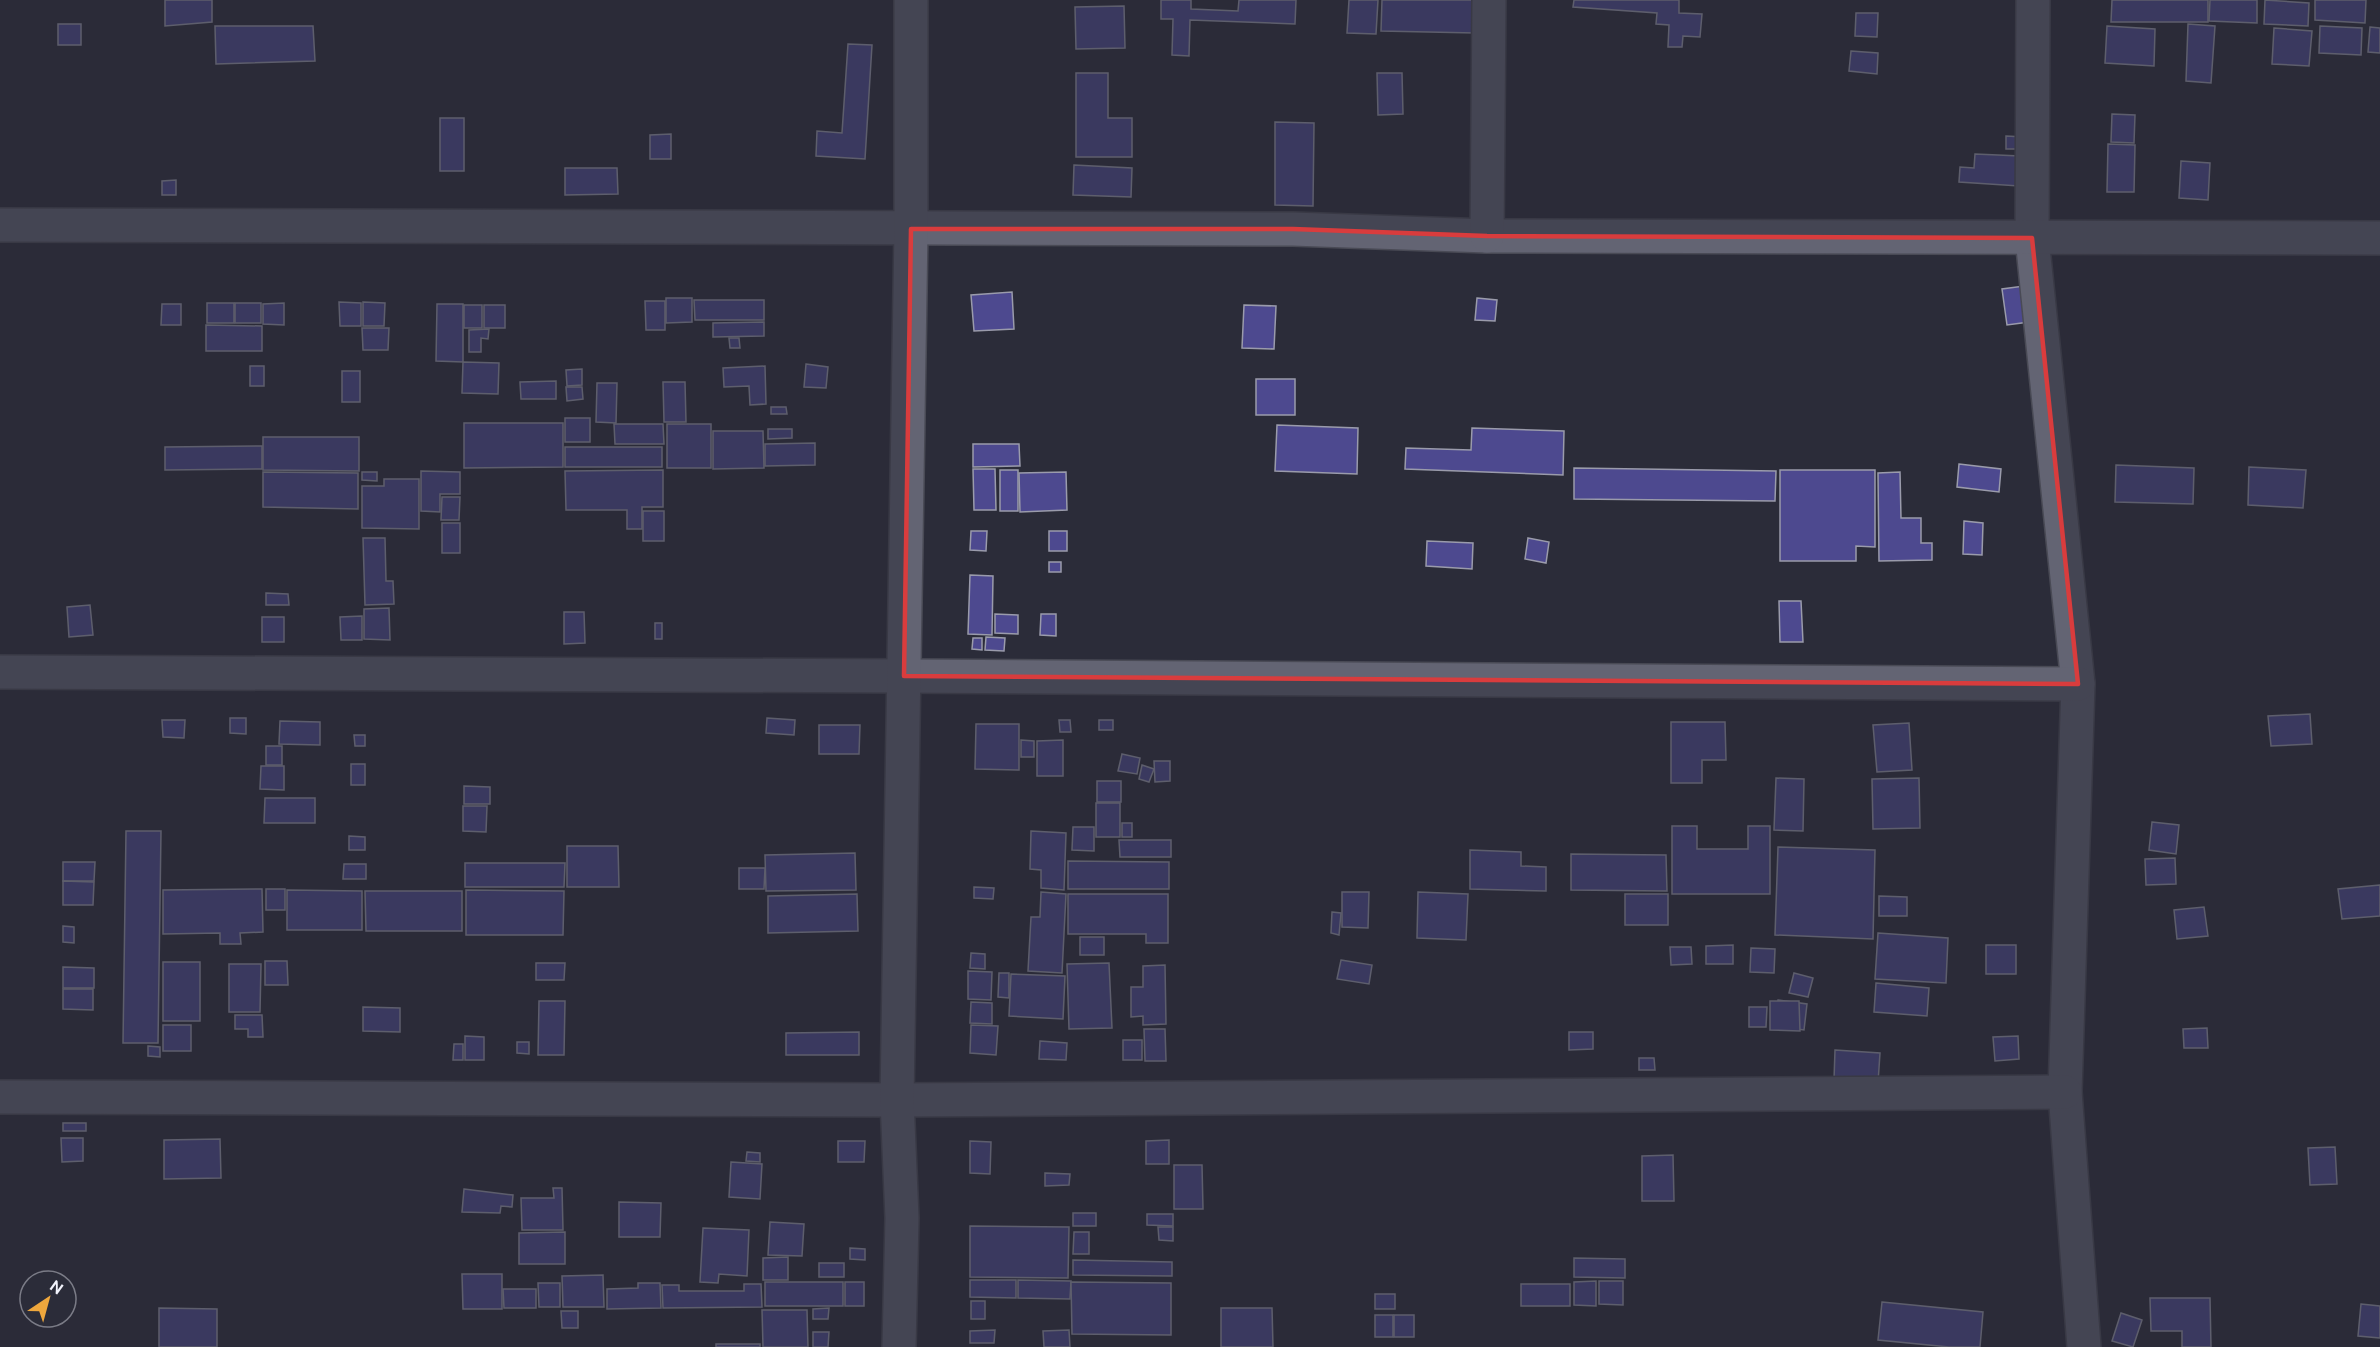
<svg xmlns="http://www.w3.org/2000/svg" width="2380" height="1347" font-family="Ubuntu,sans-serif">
<rect width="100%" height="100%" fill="#2b2c39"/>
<!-- building -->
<g fill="#4d498f" stroke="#9a9bab" stroke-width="1.5">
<polygon points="165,0 212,0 212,22 165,26"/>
<polygon points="1161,0 1191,0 1191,9 1238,11 1239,0 1296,0 1295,24 1190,20 1189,56 1172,55 1173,19 1161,19"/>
<polygon points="1349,0 1378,0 1376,34 1347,33"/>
<polygon points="1382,0 1475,0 1475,33 1381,31"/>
<polygon points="1574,0 1679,0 1679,13 1702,14 1700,37 1683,36 1682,47 1668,47 1669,25 1656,24 1657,13 1573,7"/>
<polygon points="2112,0 2208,0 2208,22 2111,22"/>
<polygon points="2210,0 2257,0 2257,23 2209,21"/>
<polygon points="2265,0 2309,3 2308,26 2264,24"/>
<polygon points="2315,0 2366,0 2365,23 2315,20"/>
<polygon points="1124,6 1125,48 1076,49 1075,7"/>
<polygon points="1856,13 1878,13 1877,37 1855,36"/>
<rect x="58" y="24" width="23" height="21"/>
<polygon points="2188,24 2215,26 2211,83 2186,81"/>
<polygon points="215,26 313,26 315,61 216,64"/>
<polygon points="2107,26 2155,29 2154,66 2105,63"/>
<polygon points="2320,26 2362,28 2361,55 2319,53"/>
<polygon points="2370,27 2380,28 2380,53 2368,52"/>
<polygon points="2274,28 2312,31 2309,66 2272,64"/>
<polygon points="848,44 872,45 865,159 816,156 817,131 842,133"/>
<polygon points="1851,51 1878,53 1877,74 1849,71"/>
<polygon points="1076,73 1108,73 1108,118 1132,118 1132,157 1076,157"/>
<polygon points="1377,73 1402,73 1403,114 1378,115"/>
<polygon points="2112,114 2135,115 2134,143 2111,142"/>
<rect x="440" y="118" width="24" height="53"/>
<polygon points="1275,122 1314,123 1313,206 1275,205"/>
<polygon points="671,134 671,159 650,159 650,135"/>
<polygon points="2006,136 2024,137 2023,149 2006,149"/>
<polygon points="2108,144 2135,145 2134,192 2107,192"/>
<polygon points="1975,154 2020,156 2019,186 1959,182 1960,167 1974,168"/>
<polygon points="2181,161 2210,163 2208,200 2179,198"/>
<polygon points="1074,165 1132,168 1131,197 1073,195"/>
<polygon points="565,168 617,168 618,194 565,195"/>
<polygon points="176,180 176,195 162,195 162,181"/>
<polygon points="2024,286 2029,322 2007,325 2002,289"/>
<polygon points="1012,292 1014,329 974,331 971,295"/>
<polygon points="666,298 692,298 692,322 666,323"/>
<polygon points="1477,298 1497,300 1495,321 1475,320"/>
<polygon points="694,300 764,300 764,320 695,320"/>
<polygon points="645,301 665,301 665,330 646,330"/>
<polygon points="339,302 361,303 361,326 340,326"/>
<polygon points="363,302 385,303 384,326 363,326"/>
<rect x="207" y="303" width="27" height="20"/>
<rect x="235" y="303" width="26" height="20"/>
<polygon points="284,303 284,325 263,324 263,304"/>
<polygon points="162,304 181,304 181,325 161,325"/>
<polygon points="437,304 463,304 463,362 436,361"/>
<rect x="464" y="305" width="18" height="23"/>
<rect x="484" y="305" width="21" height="23"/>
<polygon points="1244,305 1276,306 1274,349 1242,348"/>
<polygon points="764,322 764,336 713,337 713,323"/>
<polygon points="206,325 262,326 262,351 206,351"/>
<polygon points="362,328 389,328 388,350 363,350"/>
<polygon points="489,329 488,339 481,338 481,352 469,352 469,330"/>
<polygon points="729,338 739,338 740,348 730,348"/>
<polygon points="463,362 499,363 498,394 462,393"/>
<polygon points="806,364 828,367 826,388 804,387"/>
<rect x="250" y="366" width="14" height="20"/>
<polygon points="765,366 766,404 750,405 749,386 724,387 723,368"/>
<polygon points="582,369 582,385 567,386 566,370"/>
<rect x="342" y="371" width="18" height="31"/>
<rect x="1256" y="379" width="39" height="36"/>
<polygon points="556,381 556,399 521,399 520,382"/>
<polygon points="663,382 685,382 686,422 664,422"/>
<polygon points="597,383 617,383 616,423 596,422"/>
<polygon points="566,387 582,387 583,399 567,401"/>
<polygon points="771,407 786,407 787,414 771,414"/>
<rect x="565" y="418" width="25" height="24"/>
<polygon points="464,423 563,423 563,467 464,468"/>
<polygon points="614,424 663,424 664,444 615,444"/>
<rect x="667" y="424" width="44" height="44"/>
<polygon points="1277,425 1358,428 1357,474 1275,471"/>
<polygon points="1472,428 1564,431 1563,475 1405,469 1406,448 1471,450"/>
<polygon points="768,429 792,429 792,438 768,439"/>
<polygon points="713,431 763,431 764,468 713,469"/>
<polygon points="263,437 359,437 359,471 263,470"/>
<polygon points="815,443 815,465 765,466 765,444"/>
<polygon points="973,444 1019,444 1020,466 973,467"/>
<polygon points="262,446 262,469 165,470 165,447"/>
<rect x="565" y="447" width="97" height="20"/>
<polygon points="1959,464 2001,469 1999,492 1957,487"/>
<polygon points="2116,465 2194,468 2193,504 2115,502"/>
<polygon points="2249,467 2306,470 2303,508 2248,505"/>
<polygon points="1574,468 1776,471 1775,501 1574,499"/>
<polygon points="973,469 995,469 996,510 974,510"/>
<polygon points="663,470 663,507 642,507 642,529 627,529 627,510 566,510 565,471"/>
<rect x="1000" y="470" width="18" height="41"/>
<polygon points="1780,470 1875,470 1875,547 1856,546 1856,561 1780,561"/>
<polygon points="421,471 460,472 460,494 440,494 440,512 421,511"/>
<polygon points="263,472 358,473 358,509 263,507"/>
<polygon points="362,472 377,472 377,481 362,480"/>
<polygon points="1066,472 1067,510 1020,512 1019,473"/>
<polygon points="1900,472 1901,518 1921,518 1921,543 1932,543 1932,560 1879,561 1878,473"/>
<polygon points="384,479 419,479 419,529 362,528 362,486 384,486"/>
<polygon points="442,497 460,497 459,520 441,520"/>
<rect x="643" y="511" width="21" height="30"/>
<polygon points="1964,521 1983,523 1982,555 1963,554"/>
<rect x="442" y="523" width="18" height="30"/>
<polygon points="971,531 987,531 986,551 970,550"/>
<rect x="1049" y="531" width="18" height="20"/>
<polygon points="363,538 385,538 386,581 393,581 394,604 365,605"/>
<polygon points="1528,538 1549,542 1546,563 1525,559"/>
<polygon points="1427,541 1473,543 1472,569 1426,566"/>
<rect x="1049" y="562" width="12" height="10"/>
<polygon points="970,575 993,576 992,635 968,634"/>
<polygon points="266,593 288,594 289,605 266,605"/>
<polygon points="1779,601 1801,601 1803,642 1780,642"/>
<polygon points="90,605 93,635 69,637 67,607"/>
<polygon points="389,608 390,640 364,639 364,609"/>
<polygon points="564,612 584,612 585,643 564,644"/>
<polygon points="995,614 1018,615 1018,634 995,633"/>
<polygon points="1041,614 1056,614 1056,636 1040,635"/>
<polygon points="362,616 362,640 341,640 340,617"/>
<rect x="262" y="617" width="22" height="25"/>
<rect x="655" y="623" width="7" height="16"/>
<polygon points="986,637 1005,638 1004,651 985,650"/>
<polygon points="973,638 982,638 982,650 972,649"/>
<polygon points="2310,714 2312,744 2271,746 2268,716"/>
<polygon points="230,718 246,718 246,734 230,733"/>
<polygon points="767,718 795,720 794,735 766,733"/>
<polygon points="162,720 185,720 184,738 163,737"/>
<polygon points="1059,720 1070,720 1071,732 1060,732"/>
<rect x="1099" y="720" width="14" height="10"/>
<polygon points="280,721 320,722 320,745 279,744"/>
<polygon points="1671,722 1725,722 1726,760 1702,760 1702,783 1671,783"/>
<polygon points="1909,723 1912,770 1877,772 1873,725"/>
<polygon points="976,724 1019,724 1019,770 975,769"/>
<polygon points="819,725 860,725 859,754 819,754"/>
<polygon points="354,735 365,735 365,746 355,746"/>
<polygon points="1021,740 1034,741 1034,757 1021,757"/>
<polygon points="1063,740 1063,776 1037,776 1037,741"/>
<rect x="266" y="746" width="16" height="19"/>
<polygon points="1122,754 1140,758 1137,774 1118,771"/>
<polygon points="1154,761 1170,761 1170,781 1155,782"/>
<rect x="351" y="764" width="14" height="21"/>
<polygon points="1142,765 1154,769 1149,782 1139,779"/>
<polygon points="261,766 284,766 284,790 260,789"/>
<polygon points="1776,778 1804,779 1803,831 1774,830"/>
<polygon points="1919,778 1920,828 1873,829 1872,779"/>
<rect x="1097" y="781" width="24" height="21"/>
<polygon points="464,786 490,787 490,804 464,804"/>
<polygon points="265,798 315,798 315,823 264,823"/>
<rect x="1096" y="803" width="24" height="34"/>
<polygon points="463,806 487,806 486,832 463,831"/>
<polygon points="2152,822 2179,825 2176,854 2149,850"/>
<rect x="1122" y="823" width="10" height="14"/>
<polygon points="1672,826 1697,826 1697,849 1748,849 1748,826 1770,826 1770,894 1672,894"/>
<polygon points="1073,827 1094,827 1094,851 1072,850"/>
<polygon points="126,831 161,831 158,1043 123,1043"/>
<polygon points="1031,831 1066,833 1064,890 1041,888 1041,870 1030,869"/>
<polygon points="349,836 365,837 365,850 349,850"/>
<polygon points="1119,840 1171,840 1171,857 1120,857"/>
<polygon points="567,846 618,846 619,887 567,887"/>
<polygon points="1778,847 1875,850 1873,939 1775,935"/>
<polygon points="1470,850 1521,852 1521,866 1546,867 1546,891 1470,889"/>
<polygon points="855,853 856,890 766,891 765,855"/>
<polygon points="1571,854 1666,855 1667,891 1571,890"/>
<polygon points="2175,858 2176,884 2146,885 2145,859"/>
<polygon points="1068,861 1169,862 1169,889 1068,889"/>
<polygon points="63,862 95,862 94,881 63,881"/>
<polygon points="465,863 565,863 564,887 465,887"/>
<polygon points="344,864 366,864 366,879 343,879"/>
<polygon points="739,868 765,868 764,889 739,889"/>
<polygon points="63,881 94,882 93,905 63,905"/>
<polygon points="2380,885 2380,916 2342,919 2338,889"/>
<polygon points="974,887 994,888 993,899 974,898"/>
<polygon points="262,889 263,932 240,933 241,944 220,944 220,933 163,934 163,890"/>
<rect x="266" y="889" width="19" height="21"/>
<polygon points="287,890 362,891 362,930 287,930"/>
<polygon points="466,890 564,891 563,935 466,935"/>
<polygon points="365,891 462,891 462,931 366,931"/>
<polygon points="1041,892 1066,894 1062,973 1028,971 1031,917 1040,917"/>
<polygon points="1342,892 1369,892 1368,928 1342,927"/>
<polygon points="1418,892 1468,894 1466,940 1417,938"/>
<polygon points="857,894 858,931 768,933 768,896"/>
<polygon points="1068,894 1168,894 1168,943 1146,943 1146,934 1068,934"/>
<rect x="1625" y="894" width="43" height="31"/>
<polygon points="1879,896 1907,897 1907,916 1879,916"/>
<polygon points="2204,907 2208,936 2177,939 2174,910"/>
<polygon points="1332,912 1341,913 1339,935 1331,933"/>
<polygon points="63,926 74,927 74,943 63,942"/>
<polygon points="1878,933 1948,938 1946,983 1875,979"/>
<rect x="1080" y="937" width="24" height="18"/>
<polygon points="1733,945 1733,964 1706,964 1706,946"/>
<rect x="1986" y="945" width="30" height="29"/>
<polygon points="1670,947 1691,947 1692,964 1671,965"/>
<polygon points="1751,948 1775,949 1774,973 1750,972"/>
<polygon points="971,953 985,954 985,969 970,968"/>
<polygon points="1341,960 1372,965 1369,984 1337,979"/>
<polygon points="265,961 287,961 288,985 265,985"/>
<rect x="163" y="962" width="37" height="59"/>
<polygon points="536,963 565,963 564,980 536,980"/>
<polygon points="1109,963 1112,1028 1069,1029 1067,964"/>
<polygon points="229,964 261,964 260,1012 229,1012"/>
<polygon points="1165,965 1166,1024 1143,1025 1143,1016 1131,1017 1131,987 1143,987 1143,966"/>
<polygon points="63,967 94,968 94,988 63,988"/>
<polygon points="968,971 992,972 991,1000 968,999"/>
<polygon points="999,973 1009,973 1009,998 998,997"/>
<polygon points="1794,973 1813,978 1808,997 1789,993"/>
<polygon points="1011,974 1065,976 1063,1019 1009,1016"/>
<polygon points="1876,983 1929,988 1927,1016 1874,1012"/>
<polygon points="63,989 93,989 93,1010 63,1009"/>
<polygon points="1778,1000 1807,1004 1804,1030 1775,1026"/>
<polygon points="539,1001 565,1001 564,1055 538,1055"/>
<polygon points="1770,1001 1799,1001 1800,1031 1770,1030"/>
<polygon points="971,1002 992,1003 992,1024 970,1023"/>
<polygon points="363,1007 400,1008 400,1032 363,1031"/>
<polygon points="1749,1007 1767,1007 1766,1027 1749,1027"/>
<polygon points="235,1015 262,1015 263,1037 248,1037 248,1029 235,1029"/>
<rect x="163" y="1025" width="28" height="26"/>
<polygon points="971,1025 998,1026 996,1055 970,1053"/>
<polygon points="2207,1028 2208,1048 2184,1048 2183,1029"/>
<polygon points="1144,1029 1165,1029 1166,1061 1145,1061"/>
<polygon points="859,1032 859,1055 786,1055 786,1033"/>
<polygon points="1569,1032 1593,1032 1593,1049 1569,1050"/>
<polygon points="465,1036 484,1037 484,1060 465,1060"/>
<polygon points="2018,1036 2019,1059 1995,1061 1993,1037"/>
<rect x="1123" y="1040" width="19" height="20"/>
<polygon points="1040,1041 1067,1043 1066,1060 1039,1059"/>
<polygon points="517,1042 529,1042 529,1054 517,1053"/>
<polygon points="454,1044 463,1044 463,1060 453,1060"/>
<polygon points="148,1046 160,1047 160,1057 148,1056"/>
<polygon points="1835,1050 1880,1053 1878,1083 1834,1080"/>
<polygon points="1639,1058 1654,1058 1655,1070 1639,1070"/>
<rect x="63" y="1123" width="23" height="8"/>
<polygon points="61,1138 83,1138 83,1161 62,1162"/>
<polygon points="220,1139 221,1178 164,1179 164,1140"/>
<polygon points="1169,1140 1169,1164 1146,1164 1146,1141"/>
<polygon points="838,1141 865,1141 864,1162 838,1162"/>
<polygon points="970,1141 991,1142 990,1174 970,1173"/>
<polygon points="2335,1147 2337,1184 2310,1185 2308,1148"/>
<polygon points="747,1152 760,1153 760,1162 746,1161"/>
<polygon points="1673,1155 1674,1201 1642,1201 1642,1156"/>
<polygon points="731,1162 762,1164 760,1199 729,1197"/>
<polygon points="1174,1165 1202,1165 1203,1209 1174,1209"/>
<polygon points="1045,1173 1070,1174 1069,1185 1045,1186"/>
<polygon points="553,1188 562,1188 563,1230 522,1230 521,1198 554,1198"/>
<polygon points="464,1189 513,1195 512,1207 501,1206 500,1213 462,1212"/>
<polygon points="619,1202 661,1203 660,1237 619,1237"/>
<rect x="1073" y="1213" width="23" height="13"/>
<polygon points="1147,1214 1173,1214 1173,1226 1147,1225"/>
<polygon points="770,1222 804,1224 802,1256 768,1255"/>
<polygon points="970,1226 1069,1227 1068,1278 970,1277"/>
<polygon points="1158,1227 1173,1227 1173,1241 1159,1240"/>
<polygon points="703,1228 749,1230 747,1276 719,1274 718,1283 700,1282"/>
<polygon points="565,1232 565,1264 519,1264 519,1233"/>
<polygon points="1074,1232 1089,1232 1089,1254 1073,1254"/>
<polygon points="850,1248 865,1249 865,1260 850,1259"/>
<polygon points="788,1257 788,1280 763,1280 763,1258"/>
<polygon points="1574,1258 1625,1259 1625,1278 1574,1277"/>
<polygon points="1073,1260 1172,1262 1172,1276 1073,1275"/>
<rect x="819" y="1263" width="25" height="14"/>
<polygon points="462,1274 502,1274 502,1309 463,1309"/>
<polygon points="603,1275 604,1307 563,1307 562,1276"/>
<polygon points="970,1280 1016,1280 1016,1298 970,1297"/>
<polygon points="1018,1280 1071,1281 1070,1299 1018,1298"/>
<polygon points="1596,1281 1596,1306 1574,1305 1574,1282"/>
<polygon points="1599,1281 1623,1281 1623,1305 1599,1304"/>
<rect x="765" y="1282" width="78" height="24"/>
<rect x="845" y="1282" width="19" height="24"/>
<polygon points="1071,1282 1171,1283 1171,1335 1072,1334"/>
<polygon points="538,1283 560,1283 560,1307 539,1307"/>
<polygon points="638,1283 660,1283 661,1308 607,1309 607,1289 638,1288"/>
<polygon points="744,1284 761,1284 762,1307 663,1308 662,1285 679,1285 679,1291 744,1291"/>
<rect x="1521" y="1284" width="49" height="22"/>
<polygon points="503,1289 536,1289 536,1308 504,1308"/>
<rect x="1375" y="1294" width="20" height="15"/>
<polygon points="2150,1298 2210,1298 2211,1347 2182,1347 2182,1331 2151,1331"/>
<rect x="971" y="1301" width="14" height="18"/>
<polygon points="1882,1302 1983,1312 1980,1347 1949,1347 1878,1340"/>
<polygon points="2361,1304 2380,1306 2380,1338 2358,1336"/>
<polygon points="159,1308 217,1309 217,1347 159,1347"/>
<polygon points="829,1308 828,1319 813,1319 813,1309"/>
<polygon points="1221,1308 1272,1308 1273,1347 1221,1347"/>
<polygon points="762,1310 807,1310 808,1347 763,1347"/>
<polygon points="561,1311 578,1311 578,1328 562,1328"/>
<polygon points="2121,1313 2142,1320 2133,1347 2112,1341"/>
<rect x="1375" y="1315" width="18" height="22"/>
<rect x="1394" y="1315" width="20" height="22"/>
<polygon points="995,1330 994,1343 970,1343 970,1331"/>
<polygon points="1069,1330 1070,1347 1044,1347 1043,1331"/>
<polygon points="813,1332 829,1332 828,1347 813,1347"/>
<rect x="716" y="1344" width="44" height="3"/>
</g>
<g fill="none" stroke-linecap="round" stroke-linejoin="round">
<defs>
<g id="minor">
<polyline points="2033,0 2032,238 2078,684 2065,1092 2084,1347"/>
<polyline points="0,225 1293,229 1487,236 2380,238"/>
<polyline points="1487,236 1489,0"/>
<polyline points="0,672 904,676 2078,684"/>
<polyline points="0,1097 897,1100 2065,1092"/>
<polyline points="899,1347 902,1218 897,1100 911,229 911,0"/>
</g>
</defs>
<!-- minor casing -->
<use href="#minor" stroke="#494a55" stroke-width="36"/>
<!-- minor -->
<use href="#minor" stroke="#636473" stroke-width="33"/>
</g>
<!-- marked area -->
<path d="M0 0H2380V1347H0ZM911 229H1293L1487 236 2032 238 2078 684 904 676Z" fill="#2b2c39" fill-opacity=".55" fill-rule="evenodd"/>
<path fill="none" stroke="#d93c3d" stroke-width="4.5" stroke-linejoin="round" d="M911 229H1293L1487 236 2032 238 2078 684 904 676Z"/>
<!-- north arrow -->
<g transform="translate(48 1299) rotate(36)"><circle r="28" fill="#2b2c39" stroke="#7b7c87" stroke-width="1.5"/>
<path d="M0-4.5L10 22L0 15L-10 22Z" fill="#eea73d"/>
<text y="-9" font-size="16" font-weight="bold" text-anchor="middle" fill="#f2f3fc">N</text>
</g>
</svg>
